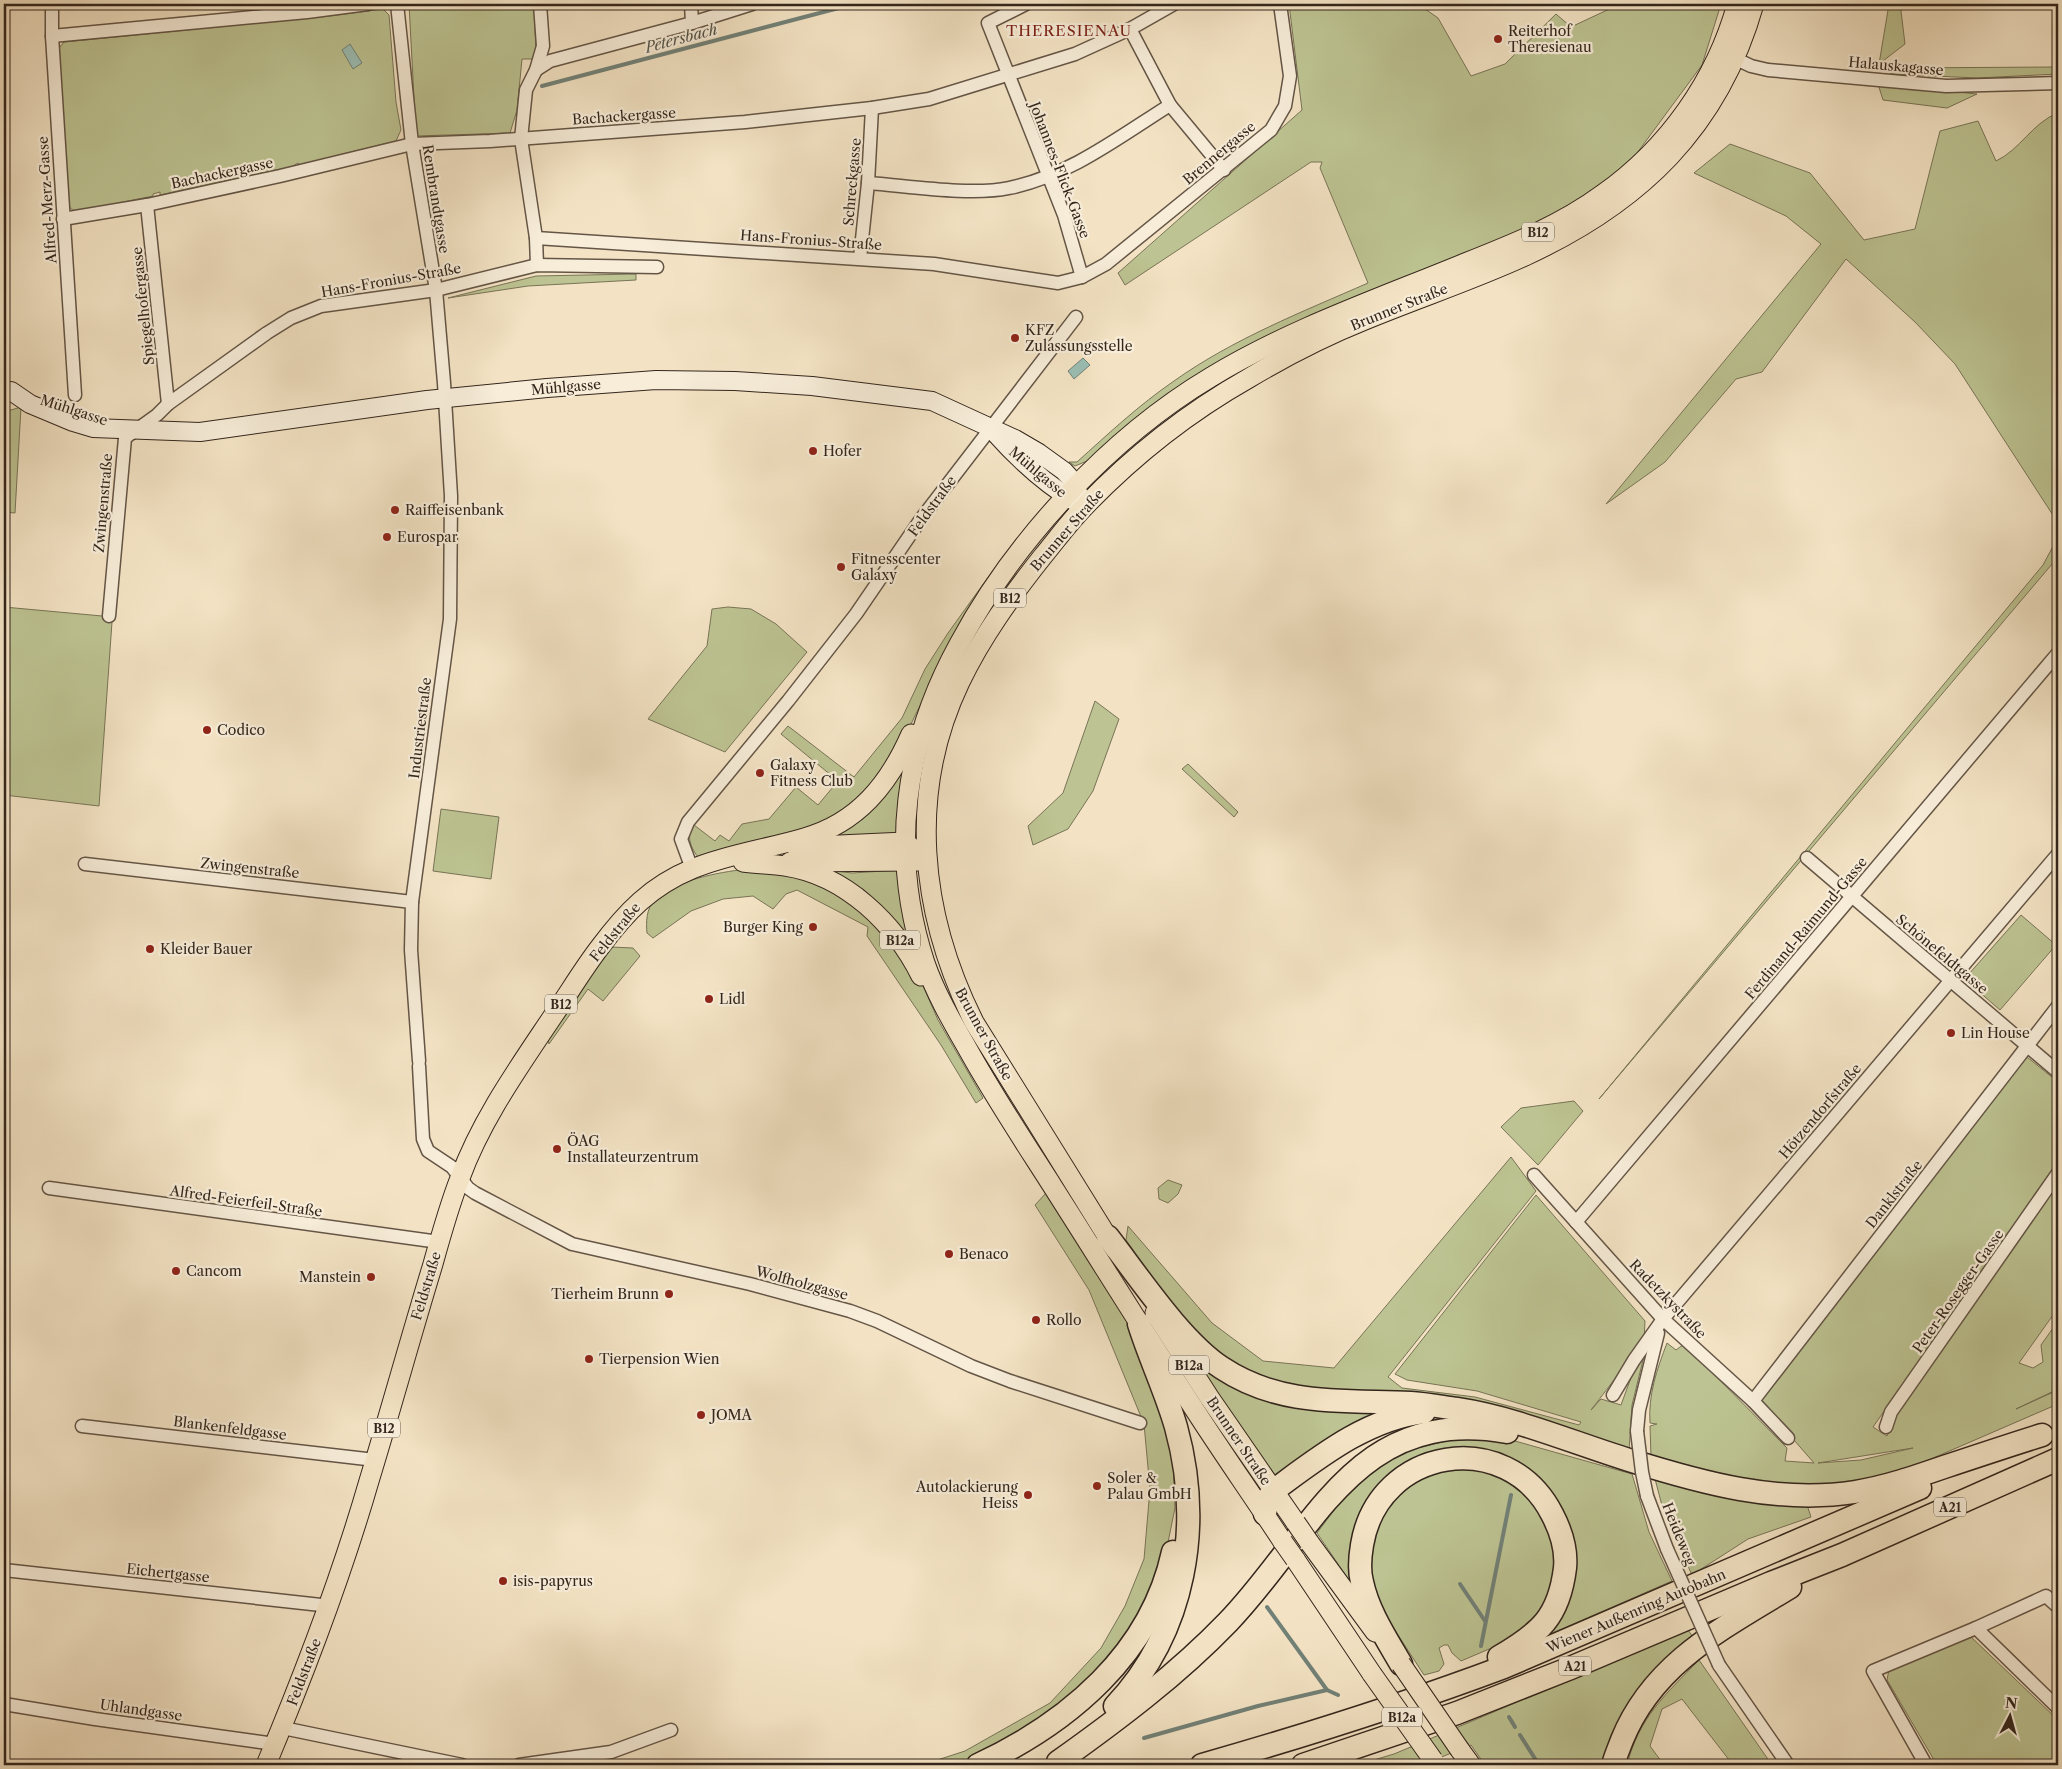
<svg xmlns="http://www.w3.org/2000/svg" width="2062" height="1769" font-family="'Libre Caslon Text',serif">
<rect width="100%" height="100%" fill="#f3e3c4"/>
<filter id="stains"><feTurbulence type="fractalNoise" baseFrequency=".004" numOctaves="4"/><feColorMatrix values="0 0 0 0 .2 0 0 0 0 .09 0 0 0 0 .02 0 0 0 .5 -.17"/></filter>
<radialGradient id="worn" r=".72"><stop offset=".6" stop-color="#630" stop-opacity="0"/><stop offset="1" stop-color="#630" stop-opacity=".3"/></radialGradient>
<!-- green -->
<g fill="#bdc392" stroke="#787457" fill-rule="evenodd">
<polygon points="409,4 534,4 536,52 532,59 522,59 517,110 510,133 416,136"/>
<path d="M1289 4H1418L1438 18 1471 76 1505 64 1556 14 1571 27 1620 4H1721L1702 65 1626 168 1584 198 1524 231 1236 353C1181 382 1134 420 1087 461L1075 466 1069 462H1077C1108 434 1139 405 1174 381 1233 339 1302 312 1368 283L1320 168 1322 162H1311L1125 285 1118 273 1302 110Z"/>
<polygon points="1889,4 1904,4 1901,11 1905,44 1879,64"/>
<polygon points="383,9 389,15 396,102 401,130 396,141 300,165 298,163 291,167 160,195 160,192 153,194 153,196 75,212 67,205 59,48 64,42 329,16"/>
<polygon points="2056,67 2058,68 2058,74 1977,78 1891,74 1888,68"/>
<polygon points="1878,84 1977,94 1947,108 1883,100"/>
<path d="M2058 113V523L1955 364 1915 322 1846 259 1762 372 1736 379 1665 462 1606 504 1821 244 1786 216 1694 173 1730 144 1810 173 1864 240 1915 229 1940 131 1978 121 1996 161C2020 150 2033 122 2058 113Z"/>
<polygon points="636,274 636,280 528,286 448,298 536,276"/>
<polygon points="21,407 15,513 4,512 4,409 11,410"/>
<polygon points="2058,537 2058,557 1599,1099 2043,565"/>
<path d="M994 569 999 572 937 670 900 747 876 784 834 819 789 836 699 858C691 849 685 835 694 825L715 841 720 835 729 841 742 824 769 819 796 787 818 805 838 781 781 734 788 726 854 777 902 718 925 669 948 633Z"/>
<polygon points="4,607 102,616 112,622 99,806 4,795"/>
<polygon points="728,607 751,609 776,624 807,652 725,752 648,719 707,646 712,609"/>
<polygon points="1095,701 1119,719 1093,791 1068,829 1033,845 1028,826 1063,793"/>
<polygon points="906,763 898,836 815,838"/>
<polygon points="1188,764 1238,812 1234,817 1182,769"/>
<polygon points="441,809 499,817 491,879 433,871"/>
<path d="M746 869 805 875 865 910 921 981 938 1020 983 1098 976 1103 941 1045 867 936 868 927 797 890 786 894 773 909 753 896 723 899 691 911 653 938 647 933C646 923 646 908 655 900 679 879 716 873 746 869Z"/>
<polygon points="828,870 852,873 900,870 912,940 908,941"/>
<polygon points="2021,915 2056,945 2000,1010 1969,983 1968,975"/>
<polygon points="611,947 633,948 640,956 603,1001 588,989 549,1044 548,1039 578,991"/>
<path d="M2027 1057 2058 1082V1161L1873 1427 1887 1436 1894 1418 2058 1184V1308L2019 1363 2033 1368 2043 1362 2041 1345 2058 1321V1389L2016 1409 2058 1390V1404L1924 1462 1873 1481 1822 1488 1752 1485 1651 1458 1650 1426 1657 1424 1650 1423C1648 1395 1657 1369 1667 1343L1676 1350 1684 1344 1787 1448 1785 1461 1814 1463 1760 1401ZM1913 1448 1861 1460 1818 1463Z"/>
<polygon points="1574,1101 1583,1111 1538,1165 1501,1127 1521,1108"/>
<polygon points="1511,1157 1536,1191 1388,1377 1402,1388 1475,1397 1579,1425 1581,1422 1477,1391 1407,1380 1395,1374 1536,1195 1645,1321 1644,1341 1591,1410 1601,1399 1621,1405 1637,1361 1644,1356 1632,1405 1629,1451 1299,1389 1265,1380 1204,1345 1173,1307 1126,1240 1128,1226 1212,1323 1263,1361 1334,1368"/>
<polygon points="1168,1180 1182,1185 1178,1194 1168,1203 1159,1199 1158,1188"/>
<polygon points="1047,1192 1102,1279 1131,1329 1162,1403 1173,1457 1175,1508 1165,1557 1140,1617 1094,1678 1033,1729 965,1765 922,1765 965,1751 1050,1703 1101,1648 1125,1606 1144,1559 1150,1489 1144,1424 1089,1290 1035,1205"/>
<polygon points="1189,1351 1222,1374 1388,1409 1274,1481"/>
<polygon points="1466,1436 1515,1441 1632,1474 1649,1532 1672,1581 1546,1636 1570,1539 1480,1450 1384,1484 1353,1586 1317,1533 1346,1494 1394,1454"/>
<polygon points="1454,1465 1494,1470 1532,1498 1555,1540 1558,1576 1548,1607 1508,1641 1461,1661 1452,1653 1448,1645 1444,1645 1439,1648 1444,1664 1439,1671 1424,1675 1374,1598 1367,1562 1370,1526 1402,1486"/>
<polygon points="1655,1479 1731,1499 1807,1505 1811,1517 1748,1539 1692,1575 1664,1513"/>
<polygon points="1688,1630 1693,1637 1606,1765 1485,1765 1471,1745 1422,1765 1357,1765 1394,1754"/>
<polygon points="1970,1636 2058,1720 2058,1765 1937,1765 1887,1680 1890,1664"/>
<path d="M1699 1660 1772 1765H1733L1682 1699 1662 1709 1650 1746 1664 1765H1627C1639 1717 1666 1694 1699 1660Z"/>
</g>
<!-- water -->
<g fill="#9bbeb4" stroke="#728177">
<polygon points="350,44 362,63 353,69 342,50"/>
<polygon points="1083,358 1090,365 1074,379 1068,371"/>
</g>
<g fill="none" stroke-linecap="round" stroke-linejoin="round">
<!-- stream -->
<g stroke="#728177" stroke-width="4">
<polyline points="542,86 854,4"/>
<polyline points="1460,1584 1485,1621"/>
<polyline points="1267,1607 1327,1690 1338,1695"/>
<polyline points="1481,1646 1511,1495"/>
<polyline points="1509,1717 1515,1727"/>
<polyline points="1520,1735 1539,1765"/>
<polyline points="1144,1738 1258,1706 1327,1690"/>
</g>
<defs>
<g id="street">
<polyline points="52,4 52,36 75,395"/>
<polyline points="397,4 412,144 436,290 444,383 451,496 450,619 412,902 411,950 419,1061"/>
<polyline points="1026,4 988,23 1064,215 1082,277"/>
<polyline points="692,23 752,4"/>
<polyline points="1130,29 1170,105 1224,170"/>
<polyline points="52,36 307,12 368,4"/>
<polyline points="1734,58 1751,66 1768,70 1946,86 2058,83"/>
<polyline points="536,70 550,61 692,23 691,4"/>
<path d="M868 183C909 186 971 196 1009 188 1069 176 1119 137 1170 105"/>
<polyline points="147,205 168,404"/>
<polyline points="63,219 147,205 280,176 412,144 490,141 745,122 872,108 929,99 1075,54 1130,29 1174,4"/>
<polyline points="536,238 934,264 1058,283 1082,277 1106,264 1271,130 1285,106 1290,76 1280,4"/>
<polyline points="860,258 868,183 872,108"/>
<polyline points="537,265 536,238 521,139 526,90 536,70 543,46 540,4"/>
<polyline points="109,616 125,438 157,415 168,404 267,333 291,318 321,306 436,290 537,265 657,267"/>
<polyline points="1807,858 2058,1072"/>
<polyline points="85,864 412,902"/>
<polyline points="692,869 681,839 688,822 788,701 856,614 921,519 1076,317"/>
<polyline points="419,1066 423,1139 428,1151 452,1167 468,1188 475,1193 572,1244 750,1284 850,1311 877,1321 971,1366 1010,1381 1140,1423"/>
<polyline points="1534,1175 1663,1319 1753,1401 1788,1438"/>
<polyline points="49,1188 439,1242"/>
<polyline points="1576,1222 2058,653"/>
<polyline points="1613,1395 1634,1360 1663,1319 2058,854"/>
<polyline points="1753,1401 2058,1006"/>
<polyline points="82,1426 375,1460"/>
<polyline points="1886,1427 1891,1412 2058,1173"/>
<polyline points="1637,1431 1639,1410 1658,1333"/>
<polyline points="1647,1496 1667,1549"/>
<polyline points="4,1570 330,1606"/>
<polyline points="1976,1628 2058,1708"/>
<polyline points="1719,1665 1788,1765"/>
<polyline points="4,1704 95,1719 275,1744"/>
<polyline points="283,1728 462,1765"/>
<polyline points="519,1765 611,1752 671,1730"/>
<polyline points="1926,1765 1873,1671 1976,1628 2046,1596 2058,1607"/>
</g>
<g id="secondary">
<polyline points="11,391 30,404 73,422 93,428 200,432 427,400 547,388 656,380 735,381 812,386 932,401 1015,439 1039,453 1064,471 1073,481 1084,506"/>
<path d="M996 434C1020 461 1048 486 1079 504"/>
</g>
<g id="primary">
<polyline points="796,847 905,842 913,849"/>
<path d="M743 862C757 864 772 864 785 866 846 875 895 924 921 976"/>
<polyline points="790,862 918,861"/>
<path d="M1115 1249 974 1022C920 914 907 793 960 682 982 636 1012 595 1043 556 1057 539 1070 521 1085 506 1133 456 1189 412 1249 378 1286 356 1325 336 1365 320 1418 298 1473 280 1525 256 1640 203 1719 128 1754 4"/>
<polyline points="1155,1313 1209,1397 1296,1523"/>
<path d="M1283 1542C1253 1496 1221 1451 1191 1404 1144 1332 1099 1259 1053 1187 1023 1140 993 1095 966 1046 951 1020 935 992 925 963 889 853 904 744 959 644 1015 540 1109 438 1211 377 1290 329 1380 298 1465 263 1513 244 1561 225 1603 194 1668 148 1716 80 1737 4"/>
<polyline points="1309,1542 1375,1632"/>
<polyline points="1295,1559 1372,1674"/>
<polyline points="1460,1750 1471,1765"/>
<path d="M266 1765C305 1672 341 1578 369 1481 391 1409 411 1336 433 1264 441 1235 449 1206 460 1178 481 1120 519 1067 553 1016 569 993 583 969 600 947 626 912 651 886 692 869 728 854 767 849 804 838 858 823 889 784 911 734"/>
</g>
<g id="highway">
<path d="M1108 1237C1139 1277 1181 1341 1222 1368 1281 1407 1344 1400 1411 1403 1426 1404 1442 1407 1457 1409 1516 1418 1571 1442 1629 1460 1702 1483 1778 1504 1855 1492 1886 1487 1915 1477 1944 1467 1977 1456 2010 1445 2042 1435"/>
<path d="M1265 1514 1267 1500 1273 1491C1318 1458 1366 1419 1424 1412"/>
<path d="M1401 1664C1386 1638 1368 1611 1362 1582 1359 1571 1360 1557 1362 1545 1378 1447 1507 1426 1552 1514 1561 1531 1567 1548 1565 1568 1559 1617 1540 1633 1499 1657"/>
<path d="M1115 1706C1186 1631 1203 1525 1176 1427 1166 1392 1150 1359 1139 1324"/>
<path d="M1058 1762C1117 1720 1177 1675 1228 1622 1314 1533 1355 1405 1507 1432"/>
<path d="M978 1765C1068 1723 1151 1654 1173 1552"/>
<path d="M1202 1765C1304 1736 1405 1704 1504 1667L1920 1488"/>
<polyline points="1303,1765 1457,1713 1568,1669 1771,1583 1842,1555 2058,1459"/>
<path d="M1613 1765C1615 1757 1619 1748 1622 1740 1653 1663 1723 1628 1790 1587"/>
</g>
</defs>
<!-- street casing -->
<use href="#street" stroke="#645546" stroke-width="15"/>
<!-- secondary casing -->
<use href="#secondary" stroke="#34261c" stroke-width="20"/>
<!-- primary casing -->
<use href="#primary" stroke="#34261c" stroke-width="21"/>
<!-- highway casing -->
<use href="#highway" stroke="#34261c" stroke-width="25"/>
<!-- street -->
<use href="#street" stroke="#f7edd9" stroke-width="12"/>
<!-- secondary -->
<use href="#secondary" stroke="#f7edd9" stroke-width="18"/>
<!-- primary -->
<use href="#primary" stroke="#f3e3c4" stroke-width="19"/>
<!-- highway -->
<use href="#highway" stroke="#f3e3c4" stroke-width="22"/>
<defs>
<g id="street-bridge">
<polyline points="1637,1431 1642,1472 1647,1496"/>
<polyline points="1667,1549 1719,1665"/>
</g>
<g id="primary-bridge">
<polyline points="1296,1523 1309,1542"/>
<polyline points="1283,1542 1295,1559"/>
<polyline points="1401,1664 1460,1750"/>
<polyline points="1372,1674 1433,1760"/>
</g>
</defs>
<!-- street-bridge casing -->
<use href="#street-bridge" stroke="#645546" stroke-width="15" stroke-linecap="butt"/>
<!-- primary-bridge casing -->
<use href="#primary-bridge" stroke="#34261c" stroke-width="21" stroke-linecap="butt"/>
<!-- street-bridge -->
<use href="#street-bridge" stroke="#f7edd9" stroke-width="12"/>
<!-- primary-bridge -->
<use href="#primary-bridge" stroke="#f3e3c4" stroke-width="19"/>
</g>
<!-- markers -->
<g fill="#8f2418" stroke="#f7edd9" stroke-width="2">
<circle cx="1498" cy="39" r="5"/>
<circle cx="1015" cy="338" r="5"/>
<circle cx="813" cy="451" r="5"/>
<circle cx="395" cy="510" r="5"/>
<circle cx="387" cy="537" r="5"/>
<circle cx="841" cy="567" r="5"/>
<circle cx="207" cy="730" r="5"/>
<circle cx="760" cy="773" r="5"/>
<circle cx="813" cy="927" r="5"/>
<circle cx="150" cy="949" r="5"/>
<circle cx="709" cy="999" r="5"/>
<circle cx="1951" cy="1033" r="5"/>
<circle cx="557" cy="1149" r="5"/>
<circle cx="949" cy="1254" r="5"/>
<circle cx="176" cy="1271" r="5"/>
<circle cx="371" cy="1277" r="5"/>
<circle cx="669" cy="1294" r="5"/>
<circle cx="1036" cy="1320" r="5"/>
<circle cx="589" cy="1359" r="5"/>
<circle cx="701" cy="1415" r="5"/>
<circle cx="1097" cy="1486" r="5"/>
<circle cx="1028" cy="1495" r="5"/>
<circle cx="503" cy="1581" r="5"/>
</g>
<g text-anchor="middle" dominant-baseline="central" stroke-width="4.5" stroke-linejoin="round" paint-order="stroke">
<!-- shield labels -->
<g fill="#f7edd9" stroke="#6e6255" stroke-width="1">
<rect x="1522" y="222.5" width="32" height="19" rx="4"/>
<rect x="994" y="588.5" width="32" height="19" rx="4"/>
<rect x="880" y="930.5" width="40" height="19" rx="4"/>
<rect x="545" y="994.5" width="32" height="19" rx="4"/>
<rect x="1169" y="1355.5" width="40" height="19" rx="4"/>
<rect x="368" y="1418.5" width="32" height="19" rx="4"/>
<rect x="1934" y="1497.5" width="32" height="19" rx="4"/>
<rect x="1559" y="1656.5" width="32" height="19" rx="4"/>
<rect x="1382" y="1707.5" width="40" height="19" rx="4"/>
</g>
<g font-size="12" font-weight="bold" fill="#34261c">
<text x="1538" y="232">B12</text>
<text x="1010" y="598">B12</text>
<text x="900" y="940">B12a</text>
<text x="561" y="1004">B12</text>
<text x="1189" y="1365">B12a</text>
<text x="384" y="1428">B12</text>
<text x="1950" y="1507">A21</text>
<text x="1575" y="1666">A21</text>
<text x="1402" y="1717">B12a</text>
</g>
<!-- poi labels -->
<g font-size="14" fill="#34261c" stroke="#f7edd9" text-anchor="start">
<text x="1508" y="31">Reiterhof<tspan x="1508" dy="16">Theresienau</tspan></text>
<text x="1025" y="330">KFZ<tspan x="1025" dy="16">Zulassungsstelle</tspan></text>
<text x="823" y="451">Hofer</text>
<text x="405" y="510">Raiffeisenbank</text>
<text x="397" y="537">Eurospar</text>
<text x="851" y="559">Fitnesscenter<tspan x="851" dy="16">Galaxy</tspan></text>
<text x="217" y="730">Codico</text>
<text x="770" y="765">Galaxy<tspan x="770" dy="16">Fitness Club</tspan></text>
<text x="803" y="927" text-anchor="end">Burger King</text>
<text x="160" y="949">Kleider Bauer</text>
<text x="719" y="999">Lidl</text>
<text x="1961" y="1033">Lin House</text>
<text x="567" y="1141">ÖAG<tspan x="567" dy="16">Installateurzentrum</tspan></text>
<text x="959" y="1254">Benaco</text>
<text x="186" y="1271">Cancom</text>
<text x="361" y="1277" text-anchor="end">Manstein</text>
<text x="659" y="1294" text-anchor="end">Tierheim Brunn</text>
<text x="1046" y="1320">Rollo</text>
<text x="599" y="1359">Tierpension Wien</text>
<text x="711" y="1415">JOMA</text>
<text x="1107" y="1478">Soler &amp;<tspan x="1107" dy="16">Palau GmbH</tspan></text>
<text x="1018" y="1487" text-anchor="end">Autolackierung<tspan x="1018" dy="16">Heiss</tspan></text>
<text x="513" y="1581">isis-papyrus</text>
</g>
<!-- street labels -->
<g font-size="14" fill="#34261c" stroke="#f7edd9">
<text transform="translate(1896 66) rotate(5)">Halauskagasse</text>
<text transform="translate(624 116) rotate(-4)">Bachackergasse</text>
<text transform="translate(1219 153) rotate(-40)">Brennergasse</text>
<text transform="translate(1060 170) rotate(69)">Johannes-Flick-Gasse</text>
<text transform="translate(222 173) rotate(-12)">Bachackergasse</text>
<text transform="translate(852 182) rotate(-85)">Schreckgasse</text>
<text transform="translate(436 199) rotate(81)">Rembrandtgasse</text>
<text transform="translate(47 200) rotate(-94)">Alfred-Merz-Gasse</text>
<text transform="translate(811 240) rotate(4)">Hans-Fronius-Straße</text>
<text transform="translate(391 280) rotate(-10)">Hans-Fronius-Straße</text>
<text transform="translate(143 306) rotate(-96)">Spiegelhofergasse</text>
<text transform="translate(1399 307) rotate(-22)">Brunner Straße</text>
<text transform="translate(566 387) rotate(-5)">Mühlgasse</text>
<text transform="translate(74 410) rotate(18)">Mühlgasse</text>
<text transform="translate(1038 472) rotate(40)">Mühlgasse</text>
<text transform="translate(103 503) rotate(-85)">Zwingenstraße</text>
<text transform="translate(932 506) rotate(-54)">Feldstraße</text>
<text transform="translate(1067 530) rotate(-49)">Brunner Straße</text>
<text transform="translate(420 728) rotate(-83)">Industriestraße</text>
<text transform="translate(250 868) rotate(6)">Zwingenstraße</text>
<text transform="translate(1806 928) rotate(-50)">Ferdinand-Raimund-Gasse</text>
<text transform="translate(615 932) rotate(-51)">Feldstraße</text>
<text transform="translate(1942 954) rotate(40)">Schönefeldtgasse</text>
<text transform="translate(984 1034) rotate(61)">Brunner Straße</text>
<text transform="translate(1820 1111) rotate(-50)">Hötzendorfstraße</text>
<text transform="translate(1894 1194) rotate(-52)">Danklstraße</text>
<text transform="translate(246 1201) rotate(8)">Alfred-Feierfeil-Straße</text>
<text transform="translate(802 1283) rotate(15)">Wolfholzgasse</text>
<text transform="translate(426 1286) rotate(-73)">Feldstraße</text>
<text transform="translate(1958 1291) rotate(-55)">Peter-Rosegger-Gasse</text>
<text transform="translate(1668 1299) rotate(46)">Radetzkystraße</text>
<text transform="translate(230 1428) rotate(7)">Blankenfeldgasse</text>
<text transform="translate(1239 1441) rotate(56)">Brunner Straße</text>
<text transform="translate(1679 1534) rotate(68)">Heideweg</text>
<text transform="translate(168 1573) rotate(6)">Eichertgasse</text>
<text transform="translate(1636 1611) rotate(-23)">Wiener Außenring Autobahn</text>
<text transform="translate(304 1672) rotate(-69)">Feldstraße</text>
<text transform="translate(141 1710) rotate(8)">Uhlandgasse</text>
</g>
<!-- neighbourhood labels -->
<g font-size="15" letter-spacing="1" fill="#7a1f14" stroke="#f7edd9">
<text x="1069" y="30">THERESIENAU</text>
</g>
<!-- water labels -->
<g font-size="15" font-style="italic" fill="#53544a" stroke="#f7edd9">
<text transform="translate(681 38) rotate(-15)">Petersbach</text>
</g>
</g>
<!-- margin -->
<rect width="2062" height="1769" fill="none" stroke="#f3e3c4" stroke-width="20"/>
<rect x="5" y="5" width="2052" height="1759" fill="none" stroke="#34261c" stroke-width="2.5"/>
<rect x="10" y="10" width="2042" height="1749" fill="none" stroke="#34261c"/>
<!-- north arrow -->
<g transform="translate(2010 1716) rotate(6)" stroke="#f7edd9" stroke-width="4" paint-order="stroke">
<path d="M0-4L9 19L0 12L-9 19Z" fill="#34261c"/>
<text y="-8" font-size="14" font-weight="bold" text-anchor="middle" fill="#34261c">N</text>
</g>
<rect width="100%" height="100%" filter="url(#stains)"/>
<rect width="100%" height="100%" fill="url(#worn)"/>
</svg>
